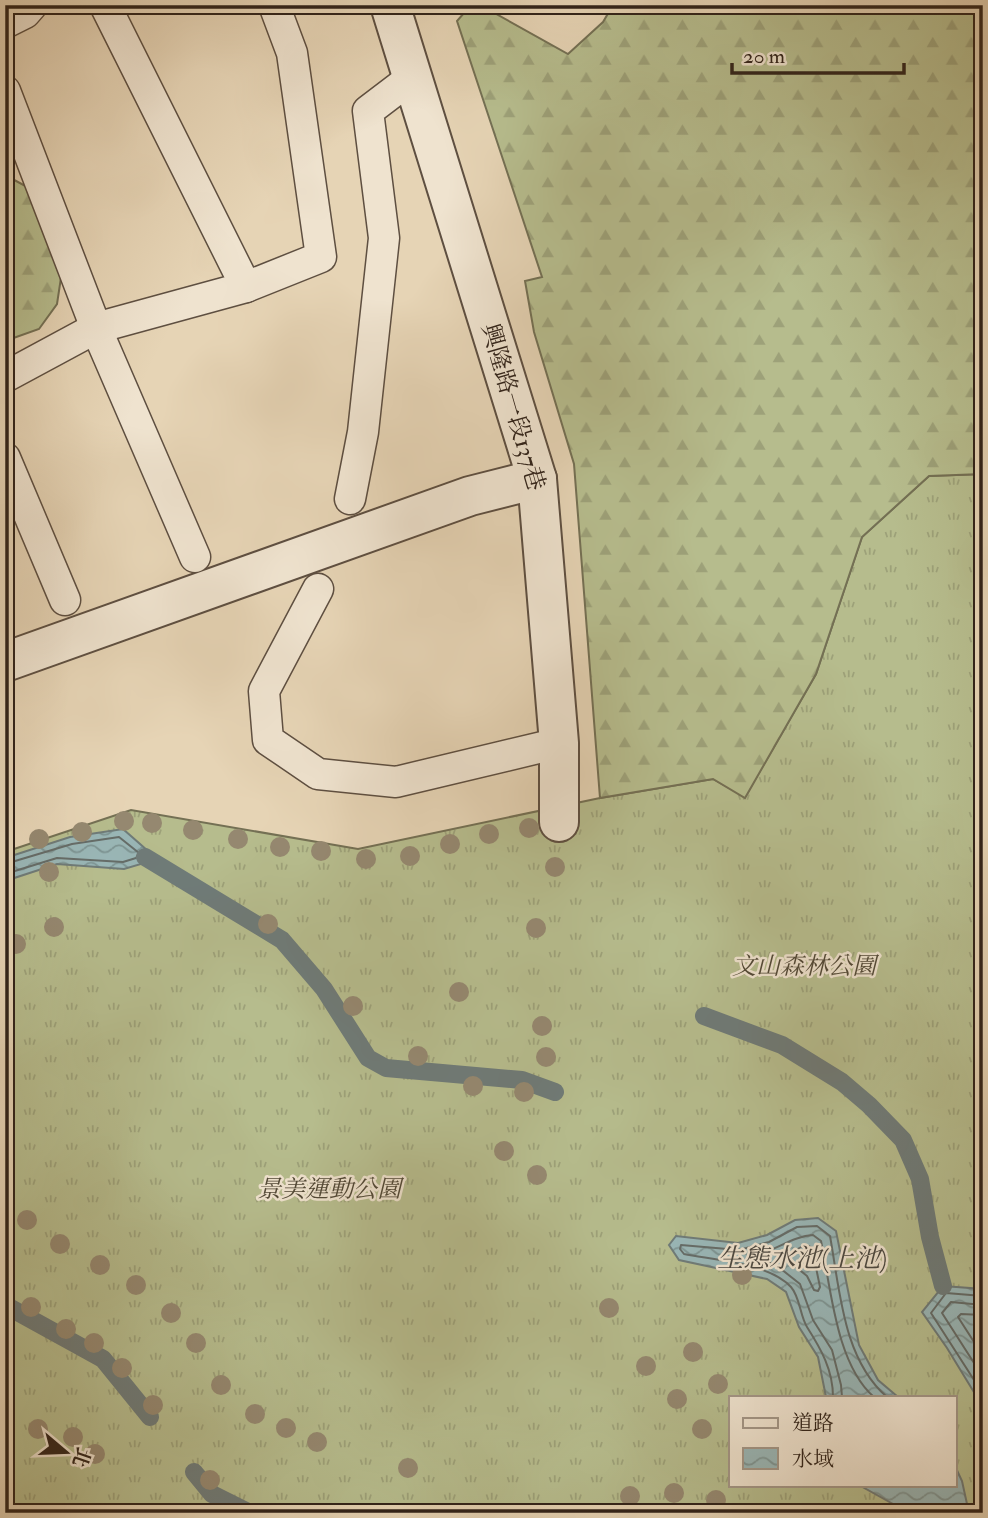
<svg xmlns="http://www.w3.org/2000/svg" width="988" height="1518" font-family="'IM FELL Double Pica','Noto Serif TC',serif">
<defs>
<pattern id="grass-tufts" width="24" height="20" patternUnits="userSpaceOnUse" patternTransform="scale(1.75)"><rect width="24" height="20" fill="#b6bc8d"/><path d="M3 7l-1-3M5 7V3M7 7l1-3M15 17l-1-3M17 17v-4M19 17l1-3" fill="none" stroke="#9da179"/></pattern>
<pattern id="forest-firs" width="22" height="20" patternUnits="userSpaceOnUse" patternTransform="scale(1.75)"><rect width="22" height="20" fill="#b6bc8d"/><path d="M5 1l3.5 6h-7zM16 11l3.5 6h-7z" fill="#9da179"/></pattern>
<pattern id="water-waves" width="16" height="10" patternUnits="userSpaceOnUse" patternTransform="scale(1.75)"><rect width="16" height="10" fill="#99b6b6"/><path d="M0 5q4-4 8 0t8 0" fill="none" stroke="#7d9493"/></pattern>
</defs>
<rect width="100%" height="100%" fill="#e6d4b5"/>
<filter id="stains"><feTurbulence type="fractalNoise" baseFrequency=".00286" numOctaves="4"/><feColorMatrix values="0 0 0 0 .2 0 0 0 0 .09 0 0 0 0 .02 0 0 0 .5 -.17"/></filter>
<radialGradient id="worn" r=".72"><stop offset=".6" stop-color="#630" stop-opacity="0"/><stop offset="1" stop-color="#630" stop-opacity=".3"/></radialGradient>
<!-- grass -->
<path fill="url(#grass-tufts)" stroke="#747054" stroke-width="2" fill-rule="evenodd" d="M983 474V1513H5V852L131 810 358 849 600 798 713 779 745 797 816 674 862 537 929 476ZM731 1397H955V1485H731Z"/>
<!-- forest -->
<g fill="url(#forest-firs)" stroke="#747054" stroke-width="2">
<polygon points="471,5 480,5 568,54 603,22 613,5 983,5 983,474 929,476 862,537 816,674 745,798 713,779 600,798 574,464 534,332 525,281 542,277 457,21"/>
<polygon points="5,175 31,189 62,271 57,304 39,329 5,341"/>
</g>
<!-- water -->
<g fill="url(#water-waves)" stroke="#6f7b78" stroke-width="2">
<polygon points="123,829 148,851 141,864 124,869 57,864 5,881 5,858 70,837"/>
<polygon points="818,1218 836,1231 859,1345 878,1380 898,1397 826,1397 818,1357 799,1327 786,1292 767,1279 679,1260 669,1245 676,1236 738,1243 767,1235 795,1220"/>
<polygon points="943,1286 983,1289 983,1407 947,1348 922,1312"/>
<polygon points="955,1466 962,1481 969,1513 902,1513 902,1509 859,1485 955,1485"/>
</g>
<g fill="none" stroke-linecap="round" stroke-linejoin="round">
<!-- shore -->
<g stroke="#656c68" stroke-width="2">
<polyline points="5,864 72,844 119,837 139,853 136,858 123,862 57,858 5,874"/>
<polygon points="803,1246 809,1246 812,1248 820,1287 818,1291 814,1290 807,1276 785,1258 787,1255"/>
<polyline points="983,1296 946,1293 931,1313 983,1394"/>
<polyline points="983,1305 951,1302 942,1313 983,1377"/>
<polyline points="983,1315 961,1314 958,1317 983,1356"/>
<path d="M833 1397C833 1370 821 1349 807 1327 800 1316 800 1297 791 1287 769 1263 715 1260 684 1254L680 1249 681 1245 739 1250 769 1242 797 1227 817 1226 830 1236C840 1291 843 1359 887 1397"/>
<path d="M842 1397 841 1385 832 1350 813 1320 800 1284 776 1265 757 1258 759 1254C778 1249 794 1236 813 1235L821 1241C831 1288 836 1364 874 1397"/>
</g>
<!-- stream -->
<g stroke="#6f7b78" stroke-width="18">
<polyline points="145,857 282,940 324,989 368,1058 386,1068 522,1080 555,1092"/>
<polyline points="704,1016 782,1045 842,1082 869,1105 903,1140 920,1179 930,1237 943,1286"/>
<polyline points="5,1305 103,1359 150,1417"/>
<polyline points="194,1472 212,1494 250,1513"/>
</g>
<defs>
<g id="lane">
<polyline points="5,23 25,13 32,5"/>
<polyline points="5,91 96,328 195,557"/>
<polyline points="246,287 321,257 292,53 274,5"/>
<polyline points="5,377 96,328 246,287 105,5"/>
<polyline points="5,458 65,600"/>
<polyline points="350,499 363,432 384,238 368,111 414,76"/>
<polyline points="318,589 264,691 268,740 318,774 396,782 559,743"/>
</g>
<g id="street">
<polyline points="390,5 537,479 559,743 559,822"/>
<polyline points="5,662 470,496 537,479"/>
</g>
</defs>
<!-- lane casing -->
<use href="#lane" stroke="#5e4f41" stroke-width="33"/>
<!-- street casing -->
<use href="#street" stroke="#5e4f41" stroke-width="42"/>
<!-- lane -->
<use href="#lane" stroke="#efe3cf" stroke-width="30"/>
<!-- street -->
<use href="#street" stroke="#efe3cf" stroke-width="38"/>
</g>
<!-- trees -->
<g fill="#958870">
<circle cx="124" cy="821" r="10"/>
<circle cx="152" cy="823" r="10"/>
<circle cx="529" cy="828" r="10"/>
<circle cx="193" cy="830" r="10"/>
<circle cx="82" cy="832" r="10"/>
<circle cx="489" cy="834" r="10"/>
<circle cx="39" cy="839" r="10"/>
<circle cx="238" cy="839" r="10"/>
<circle cx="450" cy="844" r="10"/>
<circle cx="280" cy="847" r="10"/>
<circle cx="321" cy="851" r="10"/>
<circle cx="410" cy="856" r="10"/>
<circle cx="366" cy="859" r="10"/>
<circle cx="555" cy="867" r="10"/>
<circle cx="49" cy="872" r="10"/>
<circle cx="268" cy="924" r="10"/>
<circle cx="54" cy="927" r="10"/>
<circle cx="536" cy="928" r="10"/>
<circle cx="16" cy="944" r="10"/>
<circle cx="459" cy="992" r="10"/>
<circle cx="353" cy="1006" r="10"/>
<circle cx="542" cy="1026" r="10"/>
<circle cx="418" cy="1056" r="10"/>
<circle cx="546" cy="1057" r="10"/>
<circle cx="473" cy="1086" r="10"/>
<circle cx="524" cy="1092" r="10"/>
<circle cx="504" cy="1151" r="10"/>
<circle cx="537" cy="1175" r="10"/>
<circle cx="27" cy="1220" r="10"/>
<circle cx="60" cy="1244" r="10"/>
<circle cx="100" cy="1265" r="10"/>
<circle cx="742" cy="1275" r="10"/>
<circle cx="136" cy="1285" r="10"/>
<circle cx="31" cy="1307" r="10"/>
<circle cx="609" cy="1308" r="10"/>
<circle cx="171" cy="1313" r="10"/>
<circle cx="66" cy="1329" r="10"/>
<circle cx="94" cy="1343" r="10"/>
<circle cx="196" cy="1343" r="10"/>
<circle cx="693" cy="1352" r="10"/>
<circle cx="646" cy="1366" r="10"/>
<circle cx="122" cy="1368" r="10"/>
<circle cx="718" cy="1384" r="10"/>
<circle cx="221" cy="1385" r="10"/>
<circle cx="677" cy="1399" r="10"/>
<circle cx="153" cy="1405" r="10"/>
<circle cx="255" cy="1414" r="10"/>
<circle cx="286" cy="1428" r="10"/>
<circle cx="38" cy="1429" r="10"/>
<circle cx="702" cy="1429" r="10"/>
<circle cx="73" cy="1437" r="10"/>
<circle cx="317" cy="1442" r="10"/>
<circle cx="95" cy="1454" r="10"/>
<circle cx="408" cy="1468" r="10"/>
<circle cx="210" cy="1480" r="10"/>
<circle cx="674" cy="1493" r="10"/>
<circle cx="630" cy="1496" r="10"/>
<circle cx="716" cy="1500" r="10"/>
</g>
<g text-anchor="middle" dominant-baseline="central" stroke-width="5" stroke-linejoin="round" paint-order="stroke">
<!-- street labels -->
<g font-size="24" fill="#31231a" stroke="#efe3cf">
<text transform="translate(513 407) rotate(74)">興隆路一段137巷</text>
</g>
<!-- park labels -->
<g font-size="24" font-style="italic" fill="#524937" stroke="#efe3cf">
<text x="804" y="966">文山森林公園</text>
<text x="329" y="1189">景美運動公園</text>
</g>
<!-- water labels -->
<g font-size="26" font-style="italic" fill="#4b4841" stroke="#efe3cf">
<text x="802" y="1259">生態水池(上池)</text>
</g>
</g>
<!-- margin -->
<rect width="988" height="1518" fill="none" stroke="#e6d4b5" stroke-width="28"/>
<rect x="7" y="7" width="974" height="1504" fill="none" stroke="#31231a" stroke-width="3.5"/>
<rect x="14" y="14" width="960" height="1490" fill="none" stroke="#31231a" stroke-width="2"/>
<!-- legend -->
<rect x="729" y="1396" width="228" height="91" fill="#efe3cf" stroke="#a39687" stroke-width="2"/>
<rect x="743" y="1418" width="35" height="10" fill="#efe3cf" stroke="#a39687" stroke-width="2"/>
<text x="792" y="1430" font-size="21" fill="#31231a">道路</text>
<rect x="743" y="1448" width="35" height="21" fill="url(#water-waves)" stroke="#a39687" stroke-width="2"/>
<text x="792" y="1466" font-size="21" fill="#31231a">水域</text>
<!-- north arrow -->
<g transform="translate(66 1452) rotate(109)" stroke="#efe3cf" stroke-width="5" paint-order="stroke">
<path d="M0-5L12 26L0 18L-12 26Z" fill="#31231a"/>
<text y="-10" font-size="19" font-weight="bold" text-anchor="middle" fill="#31231a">北</text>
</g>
<!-- scale -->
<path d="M732 63v10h172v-10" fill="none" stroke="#31231a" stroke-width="3.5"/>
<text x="743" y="63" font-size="21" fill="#31231a" stroke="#efe3cf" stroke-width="5" paint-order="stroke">20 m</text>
<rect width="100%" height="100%" filter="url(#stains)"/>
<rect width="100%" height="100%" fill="url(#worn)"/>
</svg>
